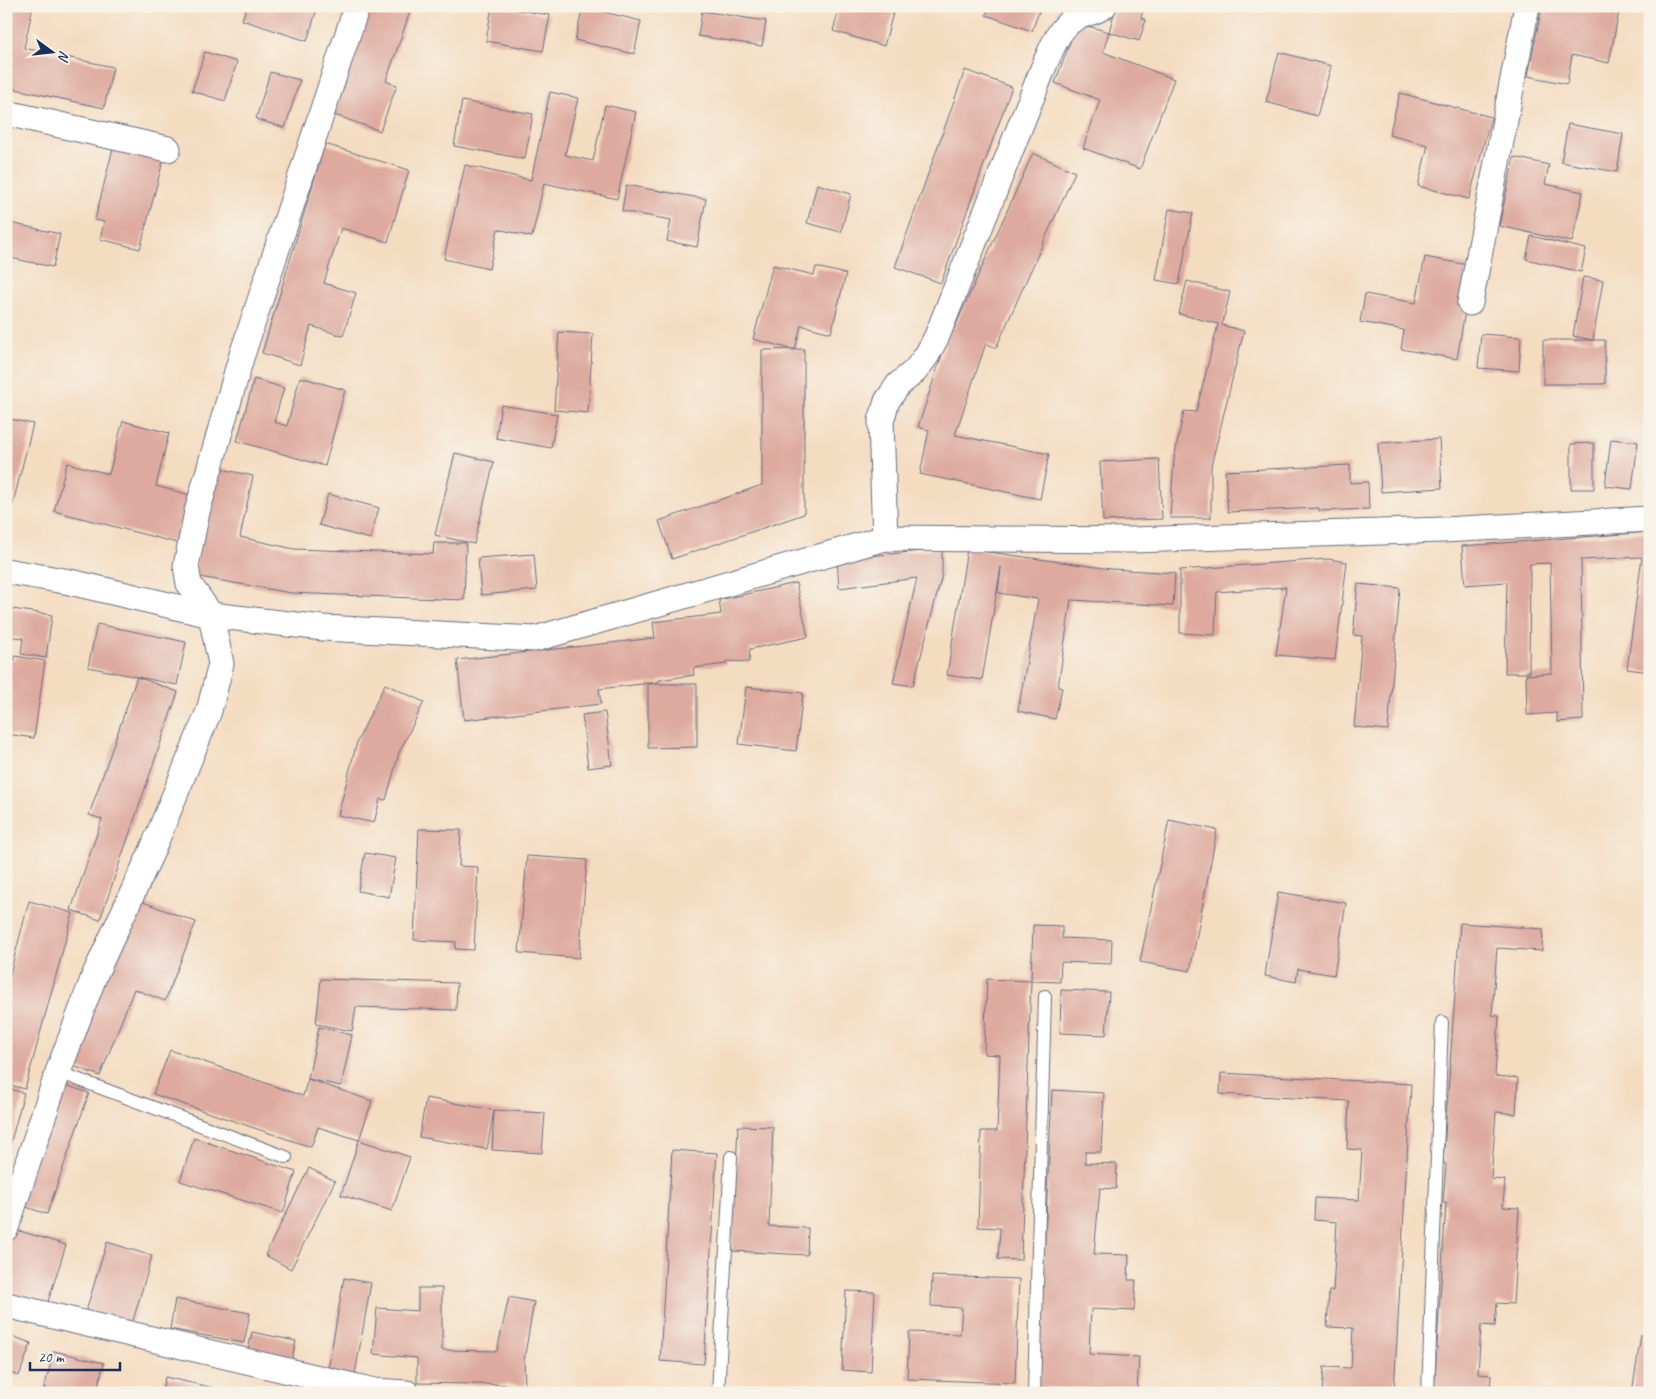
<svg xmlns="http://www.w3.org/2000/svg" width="1656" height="1399" font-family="Caveat,sans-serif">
<rect width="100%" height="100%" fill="#f7f3e8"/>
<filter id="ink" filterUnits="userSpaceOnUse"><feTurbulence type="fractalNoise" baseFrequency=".02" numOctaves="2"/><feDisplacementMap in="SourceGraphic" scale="10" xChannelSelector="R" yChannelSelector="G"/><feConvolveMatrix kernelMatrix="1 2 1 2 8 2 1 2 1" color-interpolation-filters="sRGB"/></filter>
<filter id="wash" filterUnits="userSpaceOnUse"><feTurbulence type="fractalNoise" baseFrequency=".0096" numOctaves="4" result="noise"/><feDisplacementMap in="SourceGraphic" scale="20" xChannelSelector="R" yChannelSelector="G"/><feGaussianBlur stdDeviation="1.12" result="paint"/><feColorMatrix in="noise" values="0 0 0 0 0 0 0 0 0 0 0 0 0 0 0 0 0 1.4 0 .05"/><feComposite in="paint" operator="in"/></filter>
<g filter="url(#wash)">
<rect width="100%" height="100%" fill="#f4dcc1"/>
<g id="blocks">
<!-- building -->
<g fill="#deaa9f">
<polygon points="11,6 33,6 24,48 113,67 104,108 6,87 6,28"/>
<polygon points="247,6 318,6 307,41 242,20"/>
<polygon points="369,6 412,6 386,81 397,85 380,131 332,114"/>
<polygon points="421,6 436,6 434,11"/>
<polygon points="492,6 550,15 543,51 486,41"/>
<polygon points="840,6 895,6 884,46 833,31"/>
<polygon points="989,6 1041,6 1032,31 986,15"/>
<polygon points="1116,6 1144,6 1141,18 1146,20 1139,41 1109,32"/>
<polygon points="1542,6 1620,6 1609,63 1572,55 1567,84 1528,76"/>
<polygon points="583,7 641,21 634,54 575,40"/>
<polygon points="702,11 766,21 762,46 698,36"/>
<polygon points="1077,23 1109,32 1103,52 1174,79 1140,169 1083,148 1100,100 1055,83"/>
<polygon points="205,52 237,62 225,101 192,91"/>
<polygon points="1279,52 1331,66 1317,116 1266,102"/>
<polygon points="965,70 1012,87 941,283 895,267"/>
<polygon points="270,72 300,80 285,128 256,119"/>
<polygon points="550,92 578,98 565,155 593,161 605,105 636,112 617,199 544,183 532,237 498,229 489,269 444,259 465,165 531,180"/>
<polygon points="1400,93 1491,117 1469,199 1418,186 1428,145 1389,135"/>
<polygon points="462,101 533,114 525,159 454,146"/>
<polygon points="1568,124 1623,134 1617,172 1561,162"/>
<polygon points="325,144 409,170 388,242 341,228 324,283 356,293 343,336 311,326 300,365 262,353"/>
<polygon points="113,148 163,161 140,249 100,239 104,222 95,220"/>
<polygon points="1033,153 1075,172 996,348 986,343 955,435 1049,454 1040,499 920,474 929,430 918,427 951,327 954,329"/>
<polygon points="1514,157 1549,165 1545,184 1583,192 1572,242 1499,226"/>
<polygon points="817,184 851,194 841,232 807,223"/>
<polygon points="626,185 706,199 697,247 667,241 671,220 622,211"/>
<polygon points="1169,209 1193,213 1179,284 1156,280"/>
<polygon points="6,222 60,234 53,267 6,257"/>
<polygon points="1531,236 1586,249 1581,272 1526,259"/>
<polygon points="1425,257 1468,265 1460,310 1465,311 1457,359 1401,349 1404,330 1360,322 1365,294 1416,303"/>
<polygon points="773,265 814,275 816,267 846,274 831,333 801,325 795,350 753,339"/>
<polygon points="1583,277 1603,280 1593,340 1605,340 1605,384 1543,384 1543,340 1593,340 1573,336"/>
<polygon points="1187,281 1230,292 1222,325 1244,331 1211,466 1211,518 1170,518 1174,459 1184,411 1196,412 1218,324 1179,314"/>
<polygon points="1649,319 1650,319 1650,333 1647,332"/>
<polygon points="559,332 593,334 588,413 554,410"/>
<polygon points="1481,334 1521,337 1519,371 1478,368"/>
<polygon points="804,349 804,514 672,559 659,521 762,485 762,350"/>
<polygon points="300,377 345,390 325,466 237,441 254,379 284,388 274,422 287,426"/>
<polygon points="501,405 557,414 551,448 496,438"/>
<polygon points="6,418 33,424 12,507 6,505"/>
<polygon points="123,421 169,433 156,486 194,496 181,544 54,511 67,463 109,474"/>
<polygon points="1439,439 1442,488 1381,492 1378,443"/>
<polygon points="1611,439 1638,442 1632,489 1605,486"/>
<polygon points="1594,443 1594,489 1571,489 1571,444"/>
<polygon points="455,453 494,462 474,544 435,535"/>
<polygon points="1159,459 1162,519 1103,521 1100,462"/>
<polygon points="1350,465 1350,483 1368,482 1369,509 1319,511 1319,508 1228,512 1225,471"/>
<polygon points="217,468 253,476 240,537 294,549 433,554 434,543 466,543 464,600 291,593 194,576"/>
<polygon points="328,494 379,508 370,539 319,525"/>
<polygon points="1650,532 1650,672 1627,669 1642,557 1581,560 1583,720 1557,722 1557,713 1527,715 1526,675 1552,673 1550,563 1530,564 1529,673 1505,673 1507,582 1465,585 1462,546"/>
<polygon points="942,549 942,575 913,686 893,683 917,578 839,588 837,559"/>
<polygon points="967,549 1111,569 1175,573 1173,606 1071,600 1058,687 1062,688 1055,719 1018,711 1038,599 998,593 1001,567 982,680 947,675"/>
<polygon points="534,554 537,590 481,595 478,558"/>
<polygon points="1328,559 1347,562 1335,660 1276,655 1286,587 1217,592 1215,635 1180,633 1180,570"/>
<polygon points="796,583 808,637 750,649 749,662 726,661 726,664 693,668 694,675 659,680 659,682 599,689 601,704 464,720 457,660 655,638 653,622 721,614 719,600"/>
<polygon points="1358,584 1400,588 1388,730 1354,727 1362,636 1353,635"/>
<polygon points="6,608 52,615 46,658 21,654 23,638 6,636"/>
<polygon points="97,624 186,642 177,685 88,667"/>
<polygon points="15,656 45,661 34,738 6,734 6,659 15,660"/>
<polygon points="137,677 178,692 100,920 71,910 102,819 89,815"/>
<polygon points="385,684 424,702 399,753 386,800 380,799 374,823 338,815 357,742"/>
<polygon points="648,684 697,684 697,747 648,748"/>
<polygon points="746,687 803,693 796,751 739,744"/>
<polygon points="605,712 612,765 588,768 582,715"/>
<polygon points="1169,820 1217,830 1190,971 1140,962"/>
<polygon points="419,829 461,830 459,866 478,867 474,950 455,949 456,942 414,940"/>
<polygon points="365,853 396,858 389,897 358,891"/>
<polygon points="527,856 587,860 579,958 519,953"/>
<polygon points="1278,892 1346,903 1334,975 1298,969 1296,982 1265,976"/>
<polygon points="135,899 196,922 165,1001 134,989 100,1076 71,1065"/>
<polygon points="29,901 73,913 25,1089 6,1084 6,989"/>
<polygon points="1460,923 1543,929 1542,951 1497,948 1492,1015 1499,1016 1495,1076 1518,1078 1516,1114 1496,1112 1491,1179 1505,1180 1503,1207 1519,1208 1513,1304 1497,1303 1495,1326 1481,1325 1478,1374 1491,1375 1490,1393 1434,1393 1446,1203 1443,1203 1446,1164 1443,1163"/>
<polygon points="1033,925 1062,926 1062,938 1112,940 1111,964 1061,962 1060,982 1031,981"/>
<polygon points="321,979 457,983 456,1010 356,1007 352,1031 316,1024"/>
<polygon points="987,979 1031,981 1021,1260 998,1259 1000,1228 978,1227 981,1131 997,1131 1000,1055 984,1054"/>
<polygon points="1061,990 1109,992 1106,1035 1060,1033"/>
<polygon points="319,1027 352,1035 341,1086 308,1079"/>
<polygon points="170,1050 303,1096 308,1079 372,1101 359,1140 318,1127 311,1147 153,1094"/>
<polygon points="1221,1073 1411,1084 1394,1393 1322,1393 1324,1367 1351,1368 1353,1328 1327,1327 1329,1291 1333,1291 1337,1222 1314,1220 1315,1198 1359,1200 1362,1150 1347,1149 1349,1101 1220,1094"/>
<polygon points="62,1084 89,1093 47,1214 20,1205"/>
<polygon points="6,1088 24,1093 7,1156 6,1156"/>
<polygon points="1052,1090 1104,1093 1101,1152 1085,1152 1085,1163 1117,1164 1116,1189 1100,1188 1094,1254 1129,1255 1128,1280 1136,1280 1134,1311 1091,1309 1089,1354 1139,1357 1137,1392 1038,1387"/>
<polygon points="426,1098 494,1110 487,1149 419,1137"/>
<polygon points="494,1110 545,1113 542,1153 492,1150"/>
<polygon points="738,1126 773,1127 769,1226 808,1228 807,1255 732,1251"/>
<polygon points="194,1138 296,1172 283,1213 180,1181"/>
<polygon points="359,1140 410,1157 392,1211 341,1195"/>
<polygon points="672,1150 717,1153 704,1364 660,1361"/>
<polygon points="309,1168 335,1181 291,1269 265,1255"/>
<polygon points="10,1228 66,1245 46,1308 6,1296 6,1241"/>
<polygon points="107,1242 152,1256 132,1324 86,1311"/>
<polygon points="932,1276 1019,1279 1015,1383 907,1379 909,1332 960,1334 962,1308 931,1306"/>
<polygon points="344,1278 371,1283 354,1380 327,1376"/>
<polygon points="418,1288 442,1288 442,1350 497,1351 509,1297 534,1302 524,1360 525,1385 417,1383 417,1358 373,1354 377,1308 418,1311"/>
<polygon points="846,1291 875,1292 871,1372 842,1370"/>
<polygon points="175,1299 250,1313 244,1343 170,1329"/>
<polygon points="252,1332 296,1341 290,1368 246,1359"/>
<polygon points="6,1334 31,1343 19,1376 10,1373 6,1381"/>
<polygon points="1641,1335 1650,1337 1650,1393 1632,1393"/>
<polygon points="54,1351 104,1363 96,1393 61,1393 44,1389"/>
<polygon points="165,1377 232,1392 232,1393 162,1393"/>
</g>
</g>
</g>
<g filter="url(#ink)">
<use href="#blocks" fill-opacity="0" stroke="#676c81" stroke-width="1"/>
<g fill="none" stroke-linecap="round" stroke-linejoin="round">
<defs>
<g id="lane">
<polyline points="58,1072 286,1157"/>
<polyline points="718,1393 731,1157"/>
<polyline points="1034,1393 1045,996"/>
<polyline points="1428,1393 1442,1022"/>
</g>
<g id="street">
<polyline points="6,113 168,149"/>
<polyline points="1470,303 1527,6"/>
<path d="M885 538 881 421 887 401 898 385 915 371 927 355 937 336 1046 61C1053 46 1059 28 1074 19 1084 13 1095 13 1104 6"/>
<polyline points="6,571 70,582 211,615 323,628 535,639 885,538 1132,540 1443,530 1650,519"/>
<polyline points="6,1228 58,1072 95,974 152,851 209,711 221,664 211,615 189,584 186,566 197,512 241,358 357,6"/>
<polyline points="6,1305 353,1386 374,1391 407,1393"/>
</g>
</defs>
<!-- lane casing -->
<use href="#lane" stroke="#676c81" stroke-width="14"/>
<!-- street casing -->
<use href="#street" stroke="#676c81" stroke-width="27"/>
<!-- lane -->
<use href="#lane" stroke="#fff" stroke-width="12"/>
<!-- street -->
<use href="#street" stroke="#fff" stroke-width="25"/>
</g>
</g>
<!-- margin -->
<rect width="1656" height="1399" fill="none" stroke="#f7f3e8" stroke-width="25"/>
<!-- north arrow -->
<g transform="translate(52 52) rotate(105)" stroke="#f7f3e8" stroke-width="4" paint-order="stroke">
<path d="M0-4L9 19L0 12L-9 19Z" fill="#1b2f5e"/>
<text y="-8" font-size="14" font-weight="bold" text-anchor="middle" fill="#1b2f5e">N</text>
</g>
<!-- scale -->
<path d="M30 1362v8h90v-8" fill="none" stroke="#1b2f5e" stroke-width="2.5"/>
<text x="38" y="1362" font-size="15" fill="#1b2f5e" stroke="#f7f3e8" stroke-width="4" paint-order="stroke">20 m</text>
</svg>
